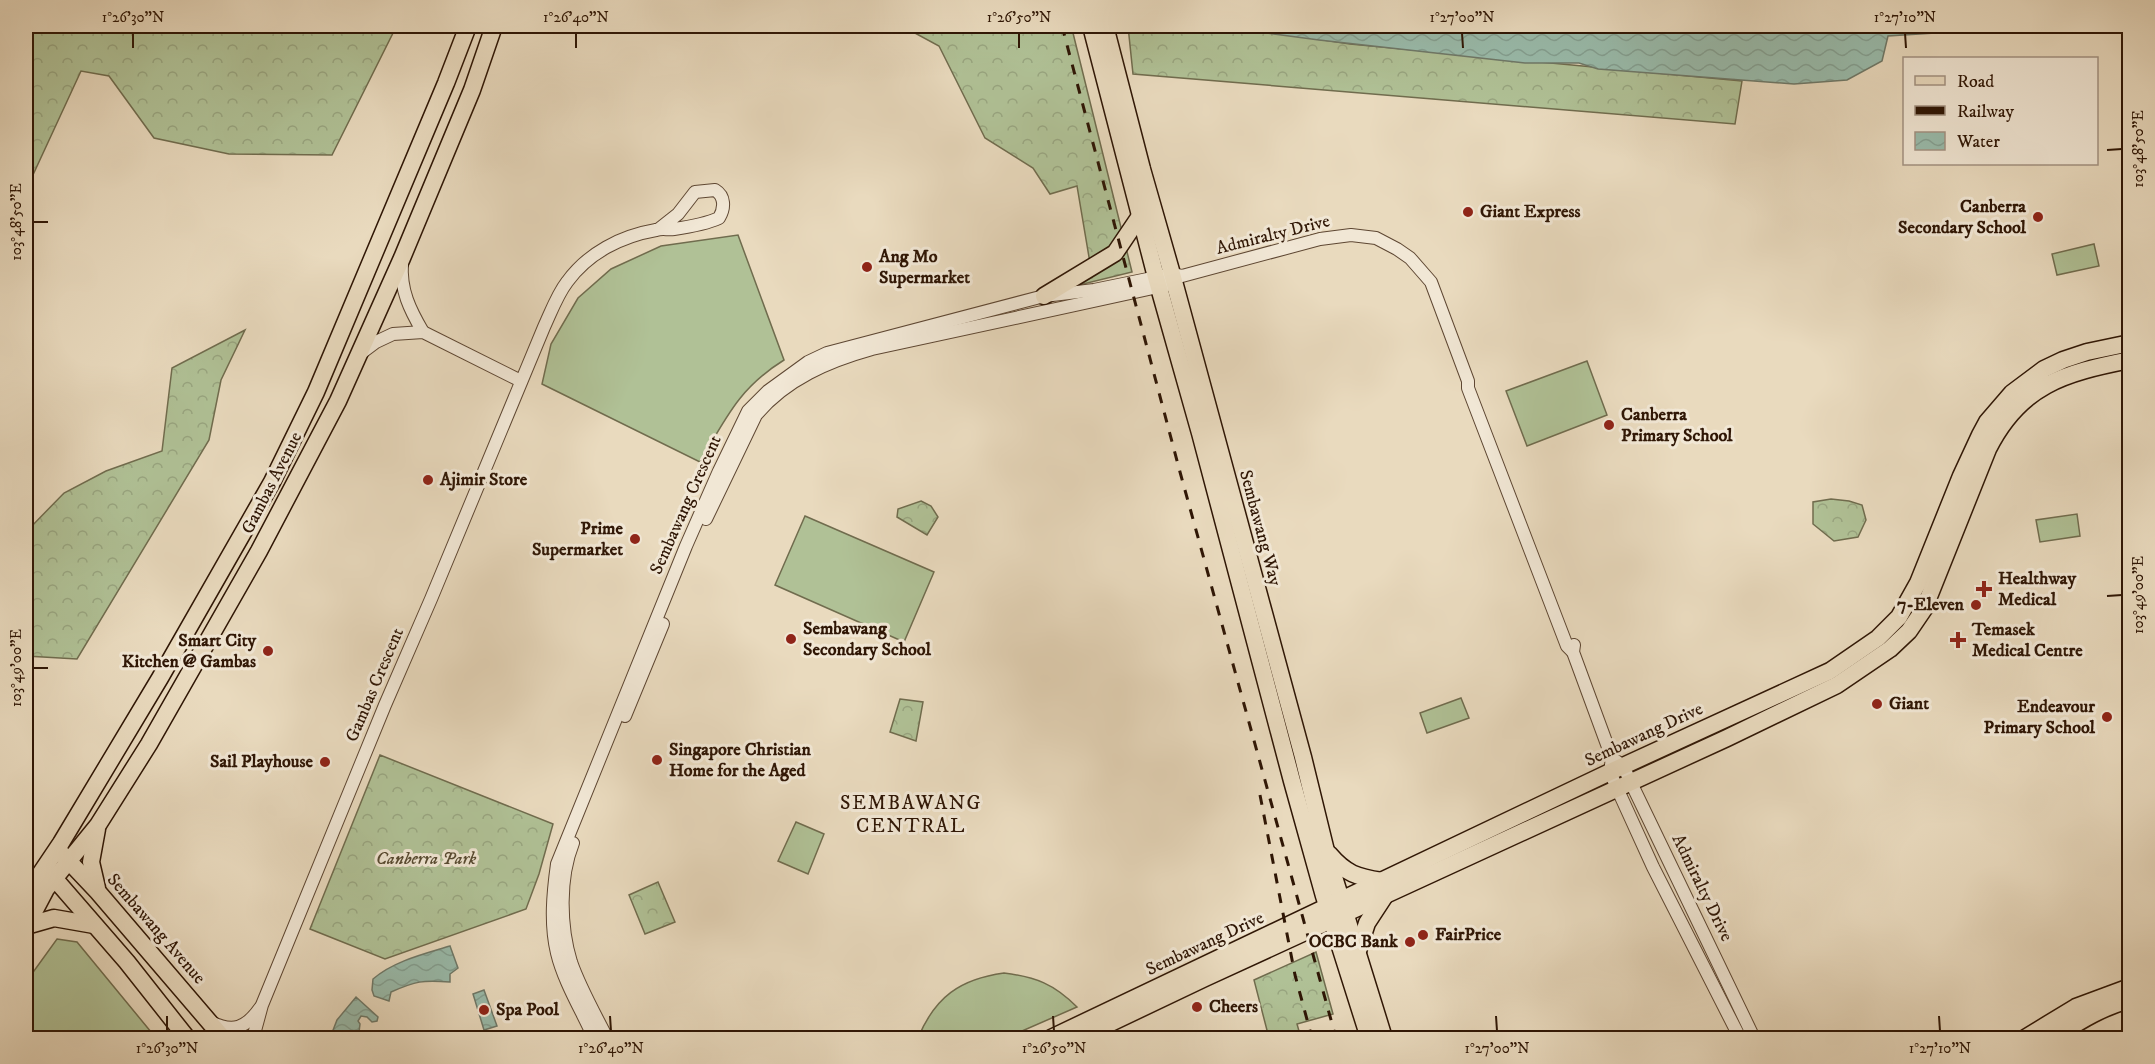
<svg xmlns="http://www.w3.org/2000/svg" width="2155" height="1064" font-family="'IM FELL DW Pica',serif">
<defs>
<pattern id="forest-crowns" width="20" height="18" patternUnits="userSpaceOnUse" patternTransform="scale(1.5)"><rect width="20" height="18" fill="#b0c196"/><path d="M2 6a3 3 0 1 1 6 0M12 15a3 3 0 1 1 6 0" fill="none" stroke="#98a580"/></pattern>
<pattern id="water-waves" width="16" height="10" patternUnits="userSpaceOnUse" patternTransform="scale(1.5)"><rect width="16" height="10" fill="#99bbab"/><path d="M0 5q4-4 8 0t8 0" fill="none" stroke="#84a092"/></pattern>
</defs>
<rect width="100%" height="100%" fill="#e9dabe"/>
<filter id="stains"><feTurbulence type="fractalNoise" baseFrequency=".00333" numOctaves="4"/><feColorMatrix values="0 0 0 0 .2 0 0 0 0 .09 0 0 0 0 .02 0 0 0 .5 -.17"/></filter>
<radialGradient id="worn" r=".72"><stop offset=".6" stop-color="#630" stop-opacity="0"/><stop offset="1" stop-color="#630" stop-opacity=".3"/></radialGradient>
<!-- grass -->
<g fill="#b0c196" stroke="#706c4e" stroke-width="1.5">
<path d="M738 235 784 360C739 388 726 418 700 462L542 384 551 344 578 298 611 269 661 246Z"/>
<polygon points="2094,244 2099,266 2057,275 2052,254"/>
<polygon points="1587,361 1607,415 1527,446 1506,391"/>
<polygon points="2077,514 2080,536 2040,542 2036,520"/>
<polygon points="805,516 934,572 904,642 775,585"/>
<polygon points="1461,698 1469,718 1427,733 1420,713"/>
<polygon points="796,822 824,834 808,874 778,861"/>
<polygon points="57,939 77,942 156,1038 26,1038 26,982"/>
<path d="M1004 973C1036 977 1054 984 1077 1007L1006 1038H918C935 997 960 979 1004 973Z"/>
</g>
<!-- forest -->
<g fill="url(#forest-crowns)" stroke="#706c4e" stroke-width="1.5">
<polygon points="26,26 396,26 396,27 332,155 229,154 154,138 109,76 81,71 26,190"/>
<polygon points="902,26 976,26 1073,33 1132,272 1067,288 1090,263 1077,186 1050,194 1033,168 985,138 939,46"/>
<polygon points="1128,26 1230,26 1350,44 1742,81 1735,124 1133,74"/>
<polygon points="245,330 221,380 209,440 77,659 26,656 26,532 64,493 106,471 162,451 172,368"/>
<polygon points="1831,499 1849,501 1862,505 1866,520 1858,537 1834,541 1813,524 1813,502"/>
<polygon points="921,501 931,506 938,517 927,535 897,517 898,509"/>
<polygon points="900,699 923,702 916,741 890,732"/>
<polygon points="380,755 553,824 539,874 526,909 385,959 310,929"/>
<polygon points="658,882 675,922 645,934 629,895"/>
<polygon points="1316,952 1333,1014 1297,1024 1301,1038 1269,1038 1254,980"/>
</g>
<!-- water -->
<g fill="url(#water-waves)" stroke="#6f7969" stroke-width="1.5">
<polygon points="1214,26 2046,26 1888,36 1882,61 1847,80 1794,84 1598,69 1579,63 1525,63 1489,59 1319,40"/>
<path d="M450 946 458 968 450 974V982C422 980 416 981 391 992L389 1001 374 996 372 990 373 979C394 961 424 954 450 946Z"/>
<polygon points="484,990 497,1026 484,1030 473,994"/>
<polygon points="356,997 378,1017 377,1021 372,1022 367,1017 361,1016 358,1021 360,1024 359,1032 356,1034 342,1033 339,1038 330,1038 337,1020"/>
</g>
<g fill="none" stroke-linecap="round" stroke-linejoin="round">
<defs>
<g id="minor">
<path d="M402 263C400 290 410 310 423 332"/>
<polyline points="360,354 376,342 393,334 423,332 521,381"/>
<path d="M706 519 756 415C786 379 829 361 872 349L1167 285"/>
<polyline points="1574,645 1573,652 1612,758 1610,772 1617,788 1653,867 1740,1038"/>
<polyline points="625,716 663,624"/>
<polyline points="1616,761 1623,766 1754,1038"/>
<path d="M573 843C559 878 560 926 571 962 580 988 595 1014 607 1038"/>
<path d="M211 1022C233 1033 246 1028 260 1008"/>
<path d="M253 1038 262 1005 385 705 431 599 544 327C551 312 557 295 567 282 588 253 621 236 656 230 662 228 668 230 674 229 688 227 706 224 719 218 725 208 725 196 715 190L695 192 678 214 659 229"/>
<path d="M594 1038C582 1011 564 982 557 953 550 924 553 893 557 864L686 546 719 471 748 411 768 391 808 362 827 353 1044 296 1094 290 1172 274 1182 276 1320 239 1351 235 1376 238 1397 249 1410 258 1431 282 1468 381V388L1567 646 1573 652"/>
</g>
<g id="major">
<polyline points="1091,26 1156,277 1200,433 1292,781 1324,896 1369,1038"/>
<polyline points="1105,26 1142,169 1172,274 1303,757 1326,851 1384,1038"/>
<polyline points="1044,296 1115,253 1140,216"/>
<polyline points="97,829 91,862 97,888"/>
<polyline points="62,854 98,892 223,1038"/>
<path d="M1329 854C1346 874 1357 877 1382 881"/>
<polyline points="48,871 127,962 187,1038"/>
<polyline points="26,895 61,843 160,678 272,482 316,392 446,83 468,26"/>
<polyline points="26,926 54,918 94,925"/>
<polyline points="26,927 46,889 98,825 149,744 259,551 338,401 402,258 472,90 494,26"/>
<polyline points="1357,954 1367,923 1384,897"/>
<polyline points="1051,1038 1610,772 1830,671 1878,638 1899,617 1918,583 1961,476 1980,435 1987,422 2012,393 2044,369 2063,360 2087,352 2130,343"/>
<path d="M1079 1038 1205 978 1727 738 1837 685 1890 649 1909 631 1924 609 1988 449C2020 385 2064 373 2130 360"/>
<polyline points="2025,1038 2076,1007 2130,987"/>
<path d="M2053 1038C2077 1023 2101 1007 2130 1000"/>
</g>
</defs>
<!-- minor casing -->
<use href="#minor" stroke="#5e4733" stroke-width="14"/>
<!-- major casing -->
<use href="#major" stroke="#2f1605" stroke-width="19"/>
<!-- minor -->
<use href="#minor" stroke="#f1e7d5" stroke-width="12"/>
<!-- major -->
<use href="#major" stroke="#e9dabe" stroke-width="16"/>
<!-- rail -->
<g stroke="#2f1605" stroke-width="3" stroke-dasharray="10 10" stroke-linecap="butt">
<polyline points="1062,26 1180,472 1336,1038"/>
<polyline points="1260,795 1295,975 1312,1038"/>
</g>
</g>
<!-- ticks -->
<path fill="none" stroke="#2f1605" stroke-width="2" d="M133 33V48M576 33V48M1019 33V48M1462 33 1463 48M1905 33 1906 48M2107 150 2122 149M33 222H48M2107 596 2122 595M33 668H48M167 1016V1031M610 1016 611 1031M1053 1016 1054 1031M1496 1016 1497 1031M1939 1016 1940 1031"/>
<!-- markers -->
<g fill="#8f2418" stroke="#f1e7d5" stroke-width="2">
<circle cx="1468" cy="212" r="6"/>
<circle cx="2038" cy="217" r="6"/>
<circle cx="867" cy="267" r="6"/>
<circle cx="1609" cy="425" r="6"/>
<circle cx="428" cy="480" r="6"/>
<circle cx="635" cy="539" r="6"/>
<path d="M1981 580h6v6h6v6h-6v6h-6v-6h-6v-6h6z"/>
<circle cx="1976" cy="605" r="6"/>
<circle cx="791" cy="639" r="6"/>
<path d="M1955 631h6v6h6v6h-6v6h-6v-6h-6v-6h6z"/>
<circle cx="268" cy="651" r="6"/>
<circle cx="1877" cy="704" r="6"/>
<circle cx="2107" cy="717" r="6"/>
<circle cx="657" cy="760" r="6"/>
<circle cx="325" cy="762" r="6"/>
<circle cx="1423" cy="935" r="6"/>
<circle cx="1410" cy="942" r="6"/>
<circle cx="1197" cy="1007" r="6"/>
<circle cx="484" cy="1010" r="6"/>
</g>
<g text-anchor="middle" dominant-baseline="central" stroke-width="6" stroke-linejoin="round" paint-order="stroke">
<!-- poi labels -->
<g font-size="18" font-weight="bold" fill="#2f1605" stroke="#f1e7d5" text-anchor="start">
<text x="2026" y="207" text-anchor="end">Canberra<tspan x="2026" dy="21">Secondary School</tspan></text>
<text x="1480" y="212">Giant Express</text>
<text x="879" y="257">Ang Mo<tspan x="879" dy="21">Supermarket</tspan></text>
<text x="1621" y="415">Canberra<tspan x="1621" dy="21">Primary School</tspan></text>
<text x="440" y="480">Ajimir Store</text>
<text x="623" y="529" text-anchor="end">Prime<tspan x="623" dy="21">Supermarket</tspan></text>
<text x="1998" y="579">Healthway<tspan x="1998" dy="21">Medical</tspan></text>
<text x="1964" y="605" text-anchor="end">7-Eleven</text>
<text x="803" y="629">Sembawang<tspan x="803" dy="21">Secondary School</tspan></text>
<text x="1972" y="630">Temasek<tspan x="1972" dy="21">Medical Centre</tspan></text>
<text x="256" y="641" text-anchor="end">Smart City<tspan x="256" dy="21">Kitchen @ Gambas</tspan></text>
<text x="1889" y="704">Giant</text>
<text x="2095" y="707" text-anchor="end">Endeavour<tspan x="2095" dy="21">Primary School</tspan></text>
<text x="669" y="750">Singapore Christian<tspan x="669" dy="21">Home for the Aged</tspan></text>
<text x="313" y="762" text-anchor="end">Sail Playhouse</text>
<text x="1435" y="935">FairPrice</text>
<text x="1398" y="942" text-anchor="end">OCBC Bank</text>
<text x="1209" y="1007">Cheers</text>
<text x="496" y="1010">Spa Pool</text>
</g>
<!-- street labels -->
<g font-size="18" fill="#2f1605" stroke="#f1e7d5">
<text transform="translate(1273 235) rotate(-14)">Admiralty Drive</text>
<text transform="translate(272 483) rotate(-63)">Gambas Avenue</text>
<text transform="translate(686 505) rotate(-66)">Sembawang Crescent</text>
<text transform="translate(1260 528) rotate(75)">Sembawang Way</text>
<text transform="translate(375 685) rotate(-67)">Gambas Crescent</text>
<text transform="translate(1644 735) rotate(-25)">Sembawang Drive</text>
<text transform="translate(1702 888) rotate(64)">Admiralty Drive</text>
<text transform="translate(156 929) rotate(49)">Sembawang Avenue</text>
<text transform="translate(1205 944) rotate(-25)">Sembawang Drive</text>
</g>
<!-- park labels -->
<g font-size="18" font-style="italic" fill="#564930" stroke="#f1e7d5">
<text x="426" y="859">Canberra Park</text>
</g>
<!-- neighbourhood labels -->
<g font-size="20" letter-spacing="1.5" fill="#2f1605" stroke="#f1e7d5">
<text x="911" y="803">SEMBAWANG<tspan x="911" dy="23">CENTRAL</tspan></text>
</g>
</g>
<!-- margin -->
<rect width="2155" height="1064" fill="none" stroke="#e9dabe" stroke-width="66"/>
<!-- legend -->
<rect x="1903" y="57" width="195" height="108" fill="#f1e7d5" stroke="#a39382" stroke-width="1.5"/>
<rect x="1915" y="76" width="30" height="9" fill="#e9dabe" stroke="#a39382" stroke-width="1.5"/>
<text x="1957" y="87" font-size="18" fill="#2f1605">Road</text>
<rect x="1915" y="106" width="30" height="9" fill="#2f1605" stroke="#a39382" stroke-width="1.5"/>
<text x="1957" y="117" font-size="18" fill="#2f1605">Railway</text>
<rect x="1915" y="132" width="30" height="18" fill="url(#water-waves)" stroke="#a39382" stroke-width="1.5"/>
<text x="1957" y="147" font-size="18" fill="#2f1605">Water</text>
<rect x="33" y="33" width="2089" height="998" fill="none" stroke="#2f1605" stroke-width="2"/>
<g font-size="15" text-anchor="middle" fill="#2f1605">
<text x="133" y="22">1°26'30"N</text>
<text x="576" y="22">1°26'40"N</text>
<text x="1019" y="22">1°26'50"N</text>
<text x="1462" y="22">1°27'00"N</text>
<text x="1905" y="22">1°27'10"N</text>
<text transform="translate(2138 149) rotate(-90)" y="5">103°48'50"E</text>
<text transform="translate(16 222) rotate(-90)" y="5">103°48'50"E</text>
<text transform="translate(2138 595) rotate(-90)" y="5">103°49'00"E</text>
<text transform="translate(16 668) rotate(-90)" y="5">103°49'00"E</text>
<text x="167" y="1053">1°26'30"N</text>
<text x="611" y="1053">1°26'40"N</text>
<text x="1054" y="1053">1°26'50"N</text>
<text x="1497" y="1053">1°27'00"N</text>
<text x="1940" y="1053">1°27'10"N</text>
</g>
<rect width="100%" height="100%" filter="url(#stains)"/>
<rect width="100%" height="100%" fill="url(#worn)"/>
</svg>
